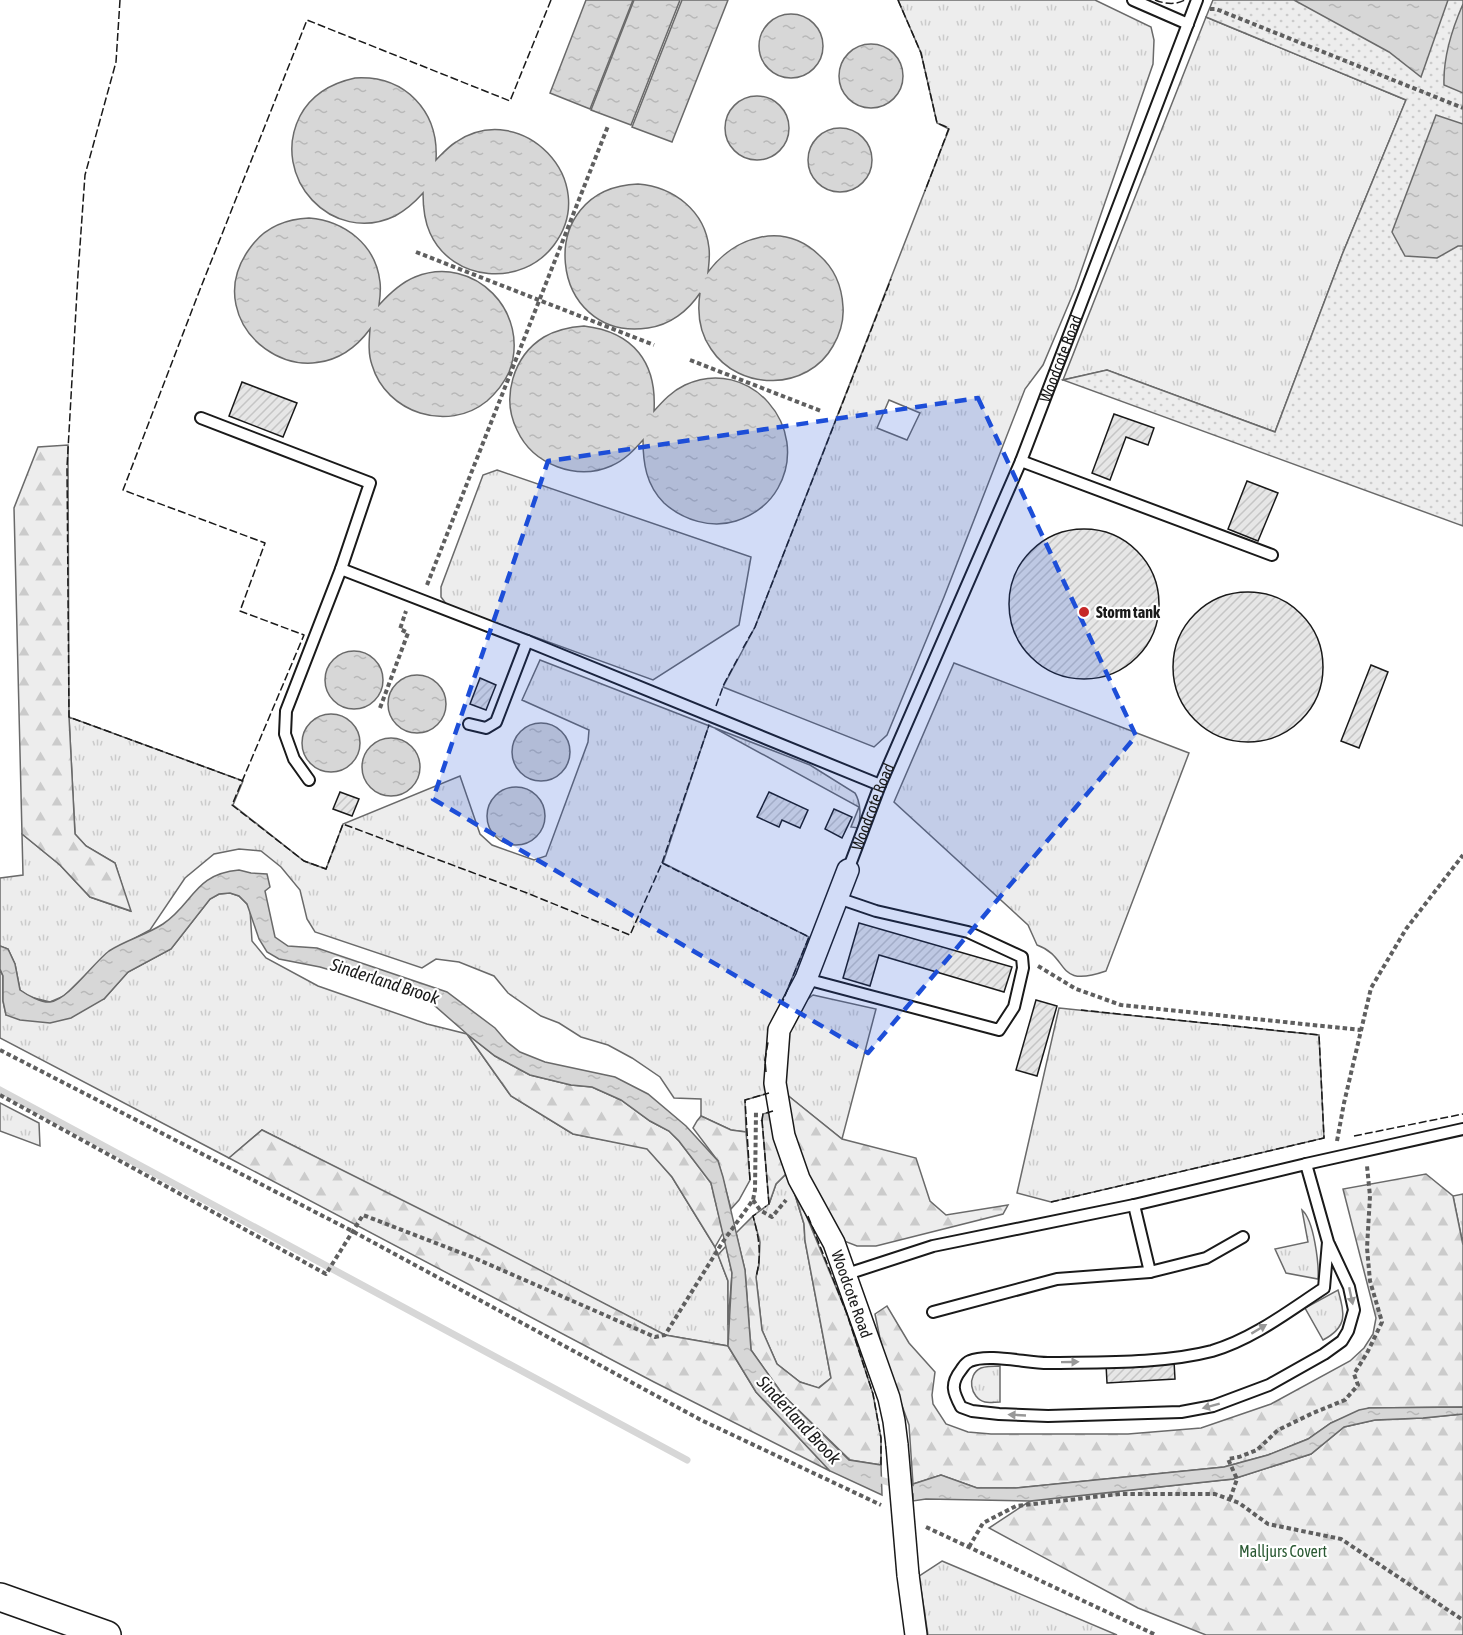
<svg xmlns="http://www.w3.org/2000/svg" width="1463" height="1635" font-family="'Asap Condensed',sans-serif">
<defs>
<pattern id="grass-tufts" width="24" height="20" patternUnits="userSpaceOnUse" patternTransform="scale(1.5)"><rect width="24" height="20" fill="#ededed"/><path d="M3 7l-1-3M5 7V3M7 7l1-3M15 17l-1-3M17 17v-4M19 17l1-3" fill="none" stroke="#cbcbcb"/></pattern>
<pattern id="forest-firs" width="22" height="20" patternUnits="userSpaceOnUse" patternTransform="scale(1.5)"><rect width="22" height="20" fill="#ededed"/><path d="M5 1l3.5 6h-7zM16 11l3.5 6h-7z" fill="#cbcbcb"/></pattern>
<pattern id="park-dots" width="8" height="8" patternUnits="userSpaceOnUse" patternTransform="scale(1.5)"><rect width="8" height="8" fill="#ededed"/><path d="M2 2h.1M6 6h.1" fill="none" stroke="#cbcbcb" stroke-width="1.8" stroke-linecap="round"/></pattern>
<pattern id="water-ripples" width="26" height="14" patternUnits="userSpaceOnUse" patternTransform="scale(1.5)"><rect width="26" height="14" fill="#d7d7d7"/><path d="M2 4q2-2 4 0t4 0M15 11q2-2 4 0t4 0" fill="none" stroke="#b8b8b8"/></pattern>
<pattern id="building-hatch" width="6" height="6" patternUnits="userSpaceOnUse" patternTransform="scale(1.5)"><rect width="6" height="6" fill="#e6e6e6"/><path d="M-1 1l2-2M0 6l6-6M5 7l2-2" fill="none" stroke="#c5c5c5"/></pattern>
</defs>
<rect width="100%" height="100%" fill="#fff"/>
<!-- grass -->
<g fill="url(#grass-tufts)" stroke="#6a6a6a" stroke-width="1.5" fill-rule="evenodd">
<path d="M898 0H1095L1151 27 1154 40 1153 64 1075 289 1043 365 1025 389 944 597 887 735 874 747 723 687 755 627 949 129 937 123 921 53ZM889 400 920 413 907 440 877 428Z"/>
<polygon points="1206,17 1406,100 1342,255 1275,432 1107,370 1063,380"/>
<polygon points="497,470 751,557 739,625 653,680 447,605 441,597 441,587 483,475"/>
<path d="M540 660 810 765 855 793C861 803 861 817 858 828L851 827 859 807 709 725 663 863 809 937 769 1034 765 1060 769 1093 745 1100 746 1132 731 1130 701 1116V1099L674 1098 660 1077 632 1058 608 1045 581 1037 559 1023 541 1016 508 993 494 976 459 962 436 959 422 968 315 932 307 919 300 890 281 867 261 851 239 849 214 854 185 878 150 930 109 952 64 996 50 1002 30 997 20 990 15 964 8 949 0 946V878L23 875 22 834 60 865 90 897 130 911 115 863 86 846 75 834 69 717 243 781 233 805 304 861 326 869 343 824 460 776 480 834 492 845 534 860 546 856 588 742 589 730 522 700Z"/>
<path d="M954 663 1189 753 1106 971C1054 989 1071 957 1037 945L1028 925 894 802Z"/>
<polygon points="230,893 239,896 247,904 250,910 252,941 266,958 318,986 427,1024 467,1034 511,1096 573,1134 647,1148 672,1177 715,1247 728,1281 728,1346 665,1335 262,1130 229,1158 0,1038 0,969 3,976 3,1001 6,1015 104,999 128,972 171,949 210,899 219,894"/>
<path d="M813 995 876 1009 842 1139 786 1094C784 1066 780 1045 793 1020 800 1007 801 1004 813 995Z"/>
<polygon points="1059,1008 1319,1035 1324,1138 1051,1202 1017,1193"/>
<polygon points="0,1103 39,1123 40,1146 0,1131"/>
<polygon points="788,1172 804,1224 805,1241 831,1378 818,1388 800,1382 777,1364 762,1330 756,1277 759,1264 753,1216 769,1204 776,1184"/>
<polygon points="1463,1194 1463,1245 1453,1196"/>
<path d="M1302 1210C1314 1220 1319 1264 1318 1279L1286 1273 1275 1249 1308 1242Z"/>
<path d="M1338 1290C1345 1313 1348 1327 1323 1340L1305 1308Z"/>
<path d="M1000 1366V1402C995 1402 989 1403 985 1402 970 1398 966 1375 981 1368 987 1366 994 1366 1000 1366Z"/>
<polygon points="942,1561 1117,1635 928,1635 919,1576"/>
</g>
<!-- forest -->
<g fill="url(#forest-firs)" stroke="#6a6a6a" stroke-width="1.5">
<polygon points="68,445 69,717 75,834 86,846 115,863 131,911 90,897 60,865 22,834 14,508 38,447"/>
<polygon points="467,1034 495,1056 530,1075 571,1085 592,1087 621,1100 650,1121 669,1131 679,1141 711,1183 723,1233 715,1247 672,1177 647,1149 573,1134 511,1096"/>
<polygon points="786,1094 842,1139 916,1158 930,1201 946,1215 1008,1205 1003,1214 876,1246 857,1246 844,1241 797,1158"/>
<polygon points="773,1111 794,1186 847,1314 873,1394 881,1438 881,1465 850,1460 783,1395 751,1350 745,1270 736,1233 753,1216 760,1242 759,1264 756,1277 762,1330 777,1364 800,1382 819,1388 831,1378 805,1241 804,1224 788,1172 776,1184 769,1204 762,1120 763,1114"/>
<polygon points="701,1116 731,1130 746,1132 750,1180 739,1200 731,1209 718,1161 693,1128 697,1121"/>
<polygon points="262,1130 492,1245 665,1335 728,1346 756,1392 830,1471 654,1382 229,1158"/>
<polygon points="1426,1174 1453,1196 1463,1245 1463,1407 1369,1408 1331,1423 1308,1439 1268,1455 1224,1467 1016,1488 977,1488 941,1475 913,1484 909,1425 883,1353 875,1314 887,1306 909,1343 935,1372 932,1395 933,1404 946,1424 968,1432 991,1434 1128,1434 1201,1428 1271,1404 1350,1361 1364,1348 1373,1334 1376,1318 1343,1189"/>
<polygon points="726,1246 732,1273 728,1325 728,1281 718,1255"/>
<polygon points="1463,1414 1463,1635 1206,1635 1138,1608 989,1528 1030,1501 1233,1479 1311,1454 1344,1427 1375,1420 1423,1418"/>
</g>
<!-- park -->
<polygon fill="url(#park-dots)" stroke="#6a6a6a" stroke-width="1.5" points="1213,0 1463,0 1463,526 1063,380 1107,370 1275,432 1342,255 1406,100 1206,17"/>
<!-- water -->
<g fill="url(#water-ripples)" stroke="#6a6a6a" stroke-width="1.5">
<polygon points="586,0 633,0 590,109 550,93"/>
<polygon points="634,0 680,0 631,125 591,110"/>
<polygon points="682,0 728,0 672,142 632,127"/>
<polygon points="1294,0 1448,0 1421,77 1389,52"/>
<path d="M1463 4V93L1444 85C1443 57 1452 29 1463 4Z"/>
<circle cx="791" cy="46" r="32"/>
<circle cx="871" cy="76" r="32"/>
<path d="M355 78C405 75 439 111 436 160 442 154 448 147 456 142 522 98 602 181 554 245 522 288 452 282 430 233 424 220 423 206 423 193 415 202 406 210 395 216 332 246 269 177 300 116 311 95 332 83 355 78Z"/>
<circle cx="757" cy="128" r="32"/>
<polygon points="1436,115 1463,124 1463,246 1458,246 1437,258 1405,256 1392,232"/>
<circle cx="840" cy="160" r="32"/>
<path d="M638 184C674 187 705 211 709 248 710 256 709 264 708 272 735 236 783 221 819 255 834 268 842 287 843 307 844 321 840 334 833 346 808 391 739 392 711 349 699 332 697 313 700 293 688 311 670 325 648 328 548 343 531 188 638 184Z"/>
<path d="M309 218C345 221 376 245 380 282 381 290 380 298 379 305 389 294 400 283 415 277 474 253 532 313 509 372 504 383 496 393 487 401 448 433 386 413 372 365 368 354 369 341 370 329 308 413 193 325 250 248 264 228 286 219 309 218Z"/>
<path d="M584 326C634 332 657 363 654 411 663 401 672 391 685 385 749 355 812 427 778 488 769 504 754 515 736 521 711 529 683 520 664 503 646 485 643 463 643 440 634 450 625 460 611 466 577 481 533 465 517 430 501 398 513 356 544 337 556 330 570 327 584 326Z"/>
<circle cx="354" cy="680" r="29"/>
<circle cx="417" cy="704" r="29"/>
<circle cx="331" cy="743" r="29"/>
<circle cx="541" cy="752" r="29"/>
<circle cx="391" cy="767" r="29"/>
<circle cx="516" cy="816" r="29"/>
<path d="M239 870 251 873 267 874 270 887 265 891 275 937 288 946 317 948 447 992 495 1028 507 1042 520 1052 545 1062 615 1077 648 1094 686 1126 718 1161 723 1177 745 1270 751 1350 783 1395 849 1460 881 1465 882 1495 830 1471 756 1392 728 1346 732 1273 711 1183 679 1141 669 1131 650 1121 621 1100 592 1087 571 1085 530 1075 495 1056 467 1034 427 999 320 967 279 959 267 952 259 939 247 904 239 896 230 893 219 894 210 899 171 949 128 972 104 999 71 1018 50 1023 20 1020 6 1015 3 1001V976L0 969V946L8 949 15 964 20 990C27 995 42 1003 50 1002 68 1000 94 962 109 951 126 940 146 935 163 924 194 903 194 874 239 870Z"/>
<polygon points="1463,1407 1463,1414 1423,1418 1375,1420 1344,1427 1311,1454 1233,1479 1030,1501 926,1499 913,1501 913,1484 941,1475 977,1488 1016,1488 1224,1467 1268,1455 1308,1439 1331,1423 1359,1410 1369,1408"/>
</g>
<g fill="none" stroke-linecap="round" stroke-linejoin="round">
<!-- stream -->
<g stroke="#d7d7d7" stroke-width="7">
<polyline points="0,1090 687,1460"/>
<polyline points="874,1478 921,1492"/>
</g>
</g>
<!-- building -->
<g fill="url(#building-hatch)" stroke="#1a1a1a" stroke-width="1.5">
<polygon points="242,382 297,403 283,437 229,416"/>
<polygon points="1114,414 1154,428 1148,445 1126,437 1110,480 1092,473"/>
<polygon points="1247,481 1278,493 1258,541 1228,529"/>
<circle cx="1084" cy="604" r="75"/>
<circle cx="1248" cy="667" r="75"/>
<polygon points="1371,665 1388,672 1359,748 1341,741"/>
<polygon points="480,678 496,685 486,710 470,704"/>
<polygon points="340,792 359,799 352,816 333,809"/>
<polygon points="769,792 808,810 800,828 782,820 779,827 757,817"/>
<polygon points="834,809 852,817 842,838 825,829"/>
<polygon points="859,923 1012,967 1004,992 879,955 870,986 843,978"/>
<polygon points="1036,1000 1057,1006 1037,1076 1016,1070"/>
<polygon points="1174,1361 1175,1379 1107,1383 1106,1364"/>
</g>
<g fill="none" stroke-linecap="round" stroke-linejoin="round">
<defs>
<g id="service">
<polyline points="1133,0 1188,24"/>
<polyline points="201,418 370,483 341,569 286,711 285,734 294,759 309,780"/>
<polyline points="1021,461 1272,555"/>
<polyline points="341,569 527,641 880,785"/>
<polyline points="469,724 486,728 496,722 527,641"/>
<path id="s1" d="M848 870 880 785 1021 461 1197 0"/>
<polyline points="806,979 999,1030 1014,1007 1023,968 1022,957 968,932 876,911 838,898"/>
<polyline points="1306,1164 1463,1129"/>
<polyline points="1134,1205 1150,1272"/>
<path d="M844 1275 933 1246 1134 1205 1306 1164 1328 1242 1349 1287 1354 1310 1348 1331 1342 1341 1324 1354 1269 1385 1213 1406 1181 1412 1048 1416 999 1414 972 1411 961 1407C953 1392 950 1384 961 1370 964 1366 965 1363 970 1361 988 1353 1027 1363 1048 1363 1100 1362 1162 1364 1212 1351 1253 1339 1289 1311 1324 1288L1328 1242"/>
<polyline points="933,1312 1057,1279 1150,1272 1206,1258 1243,1237"/>
</g>
<g id="minor">
<path id="s2" d="M848 870 806 979 779 1030 775 1083 784 1136 799 1179 834 1243 889 1398 894 1421 897 1445"/>
<polyline points="908,1575 916,1635"/>
</g>
<polyline id="tertiary" points="0,1597 107,1635"/>
</defs>
<!-- service casing -->
<use href="#service" stroke="#1a1a1a" stroke-width="14"/>
<!-- minor casing -->
<use href="#minor" stroke="#1a1a1a" stroke-width="24"/>
<!-- tertiary casing -->
<use href="#tertiary" stroke="#1a1a1a" stroke-width="30"/>
<!-- path -->
<g stroke="#5f5f5f" stroke-width="4" stroke-dasharray="4.5 3" stroke-linecap="butt">
<polyline points="1210,9 1216,9 1463,108"/>
<polyline points="416,252 654,345"/>
<polyline points="690,360 821,411"/>
<polyline points="427,585 608,126"/>
<polyline points="380,708 408,633 400,629 406,611"/>
<polyline points="1038,966 1076,989 1121,1005 1361,1030"/>
<polyline points="0,1050 354,1232 701,1420 881,1505"/>
<polyline points="0,1095 326,1274 363,1215 472,1257 655,1337 665,1335 722,1243 753,1200 755,1190 756,1111"/>
<polyline points="1337,1141 1344,1103 1371,988 1406,929 1463,855"/>
<polyline points="753,1200 760,1210 772,1217 786,1200"/>
<polyline points="1230,1499 1237,1479 1228,1459 1239,1457 1257,1450 1278,1430 1313,1413 1345,1400 1358,1385 1354,1374 1367,1353 1382,1322 1370,1281 1367,1248 1370,1196 1367,1166"/>
<polyline points="926,1527 1156,1635"/>
<polyline points="969,1547 983,1523 1016,1506 1120,1494 1215,1494 1239,1503 1268,1524 1341,1539 1463,1620"/>
</g>
<!-- service -->
<use href="#service" stroke="#fff" stroke-width="10"/>
<!-- minor -->
<use href="#minor" stroke="#fff" stroke-width="21"/>
<!-- tertiary -->
<use href="#tertiary" stroke="#fff" stroke-width="27"/>
<defs>
<polyline id="minor-bridge" points="897,1445 908,1575"/>
</defs>
<!-- minor-bridge casing -->
<use href="#minor-bridge" stroke="#1a1a1a" stroke-width="24" stroke-linecap="butt"/>
<!-- minor-bridge -->
<use href="#minor-bridge" stroke="#fff" stroke-width="21"/>
<!-- fence -->
<g stroke="#1a1a1a" stroke-width="1.5" stroke-dasharray="8 3" stroke-linecap="butt">
<polyline points="120,0 116,62 85,175 78,274 67,467 69,717 243,781"/>
<polyline points="551,0 510,101 307,20 199,292 123,490 265,543 240,611 304,635 232,805 304,861 326,869 343,824 527,893 630,935 662,863 809,937 782,1003"/>
<polyline points="898,0 921,53 937,123 949,128 925,191"/>
<path d="M1155 0C1165 4 1176 5 1185 0"/>
<polyline points="1203,1 1203,0"/>
<polyline points="743,648 755,627 891,279"/>
<polyline points="716,706 724,684 738,658"/>
<polyline points="662,863 709,725"/>
<polyline points="766,1072 765,1060 768,1042"/>
<polyline points="762,1120 769,1204 765,1207"/>
<polyline points="761,1121 762,1120 763,1114 773,1111"/>
<polyline points="1354,1136 1463,1114"/>
<polyline points="750,1180 745,1100 769,1093"/>
<polyline points="1051,1202 1324,1138 1319,1035 1081,1010"/>
<path d="M756 1214 753 1216C759 1238 762 1254 756 1277"/>
<polyline points="808,1216 847,1314 873,1394 881,1438 881,1465"/>
</g>
</g>
<!-- one-way arrows -->
<defs><path id="oneway-solid" d="M-6-.8H1V-3.2L6.5 0L1 3.2V.8H-6Z" transform="scale(1.5)"/></defs>
<g fill="#989898">
<use href="#oneway-solid" transform="translate(1351 1296) rotate(78)"/>
<use href="#oneway-solid" transform="translate(1259 1329) rotate(-31)"/>
<use href="#oneway-solid" transform="translate(1070 1362) rotate(-1)"/>
<use href="#oneway-solid" transform="translate(1211 1406) rotate(165)"/>
<use href="#oneway-solid" transform="translate(1017 1415) rotate(-177)"/>
</g>
<!-- marked area -->
<path fill="#1d4ed8" fill-opacity="0.2" stroke="#1d4ed8" stroke-width="4.5" stroke-dasharray="12 8" stroke-linejoin="round" d="M978 398 1136 736 868 1053 433 799 548 461Z"/>
<!-- markers -->
<circle fill="#c62828" stroke="#fff" stroke-width="2" cx="1084" cy="612" r="6"/>
<g text-anchor="middle" dominant-baseline="central" stroke-width="4.5" stroke-linejoin="round" paint-order="stroke">
<!-- street labels -->
<g font-size="16" fill="#1a1a1a" stroke="#fff">
<text stroke="none"><textPath href="#s1" startOffset="554">Woodcote Road</textPath></text>
<text stroke="none"><textPath href="#s1" startOffset="68">Woodcote Road</textPath></text>
<text stroke="none"><textPath href="#s2" startOffset="454">Woodcote Road</textPath></text>
</g>
<!-- poi labels -->
<g font-size="16" font-weight="bold" fill="#1a1a1a" stroke="#fff" text-anchor="start">
<text x="1096" y="612">Storm tank</text>
</g>
<!-- park labels -->
<g font-size="16" fill="#2b5a34" stroke="#fff">
<text x="1283" y="1551">Malljurs Covert</text>
</g>
<!-- water labels -->
<g font-size="18" font-style="italic" fill="#1a1a1a" stroke="#fff">
<text transform="translate(385 981) rotate(18)">Sinderland Brook</text>
<text transform="translate(799 1420) rotate(47)">Sinderland Brook</text>
</g>
</g>
</svg>
